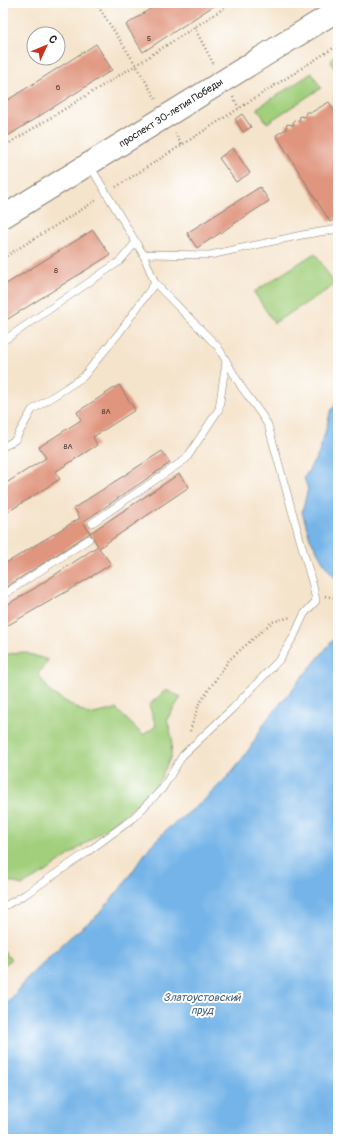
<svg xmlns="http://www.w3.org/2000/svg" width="341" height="1142" font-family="Pangolin,sans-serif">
<rect width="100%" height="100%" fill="#fff"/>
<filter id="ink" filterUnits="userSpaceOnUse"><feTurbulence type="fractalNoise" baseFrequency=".025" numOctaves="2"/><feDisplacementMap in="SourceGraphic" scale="8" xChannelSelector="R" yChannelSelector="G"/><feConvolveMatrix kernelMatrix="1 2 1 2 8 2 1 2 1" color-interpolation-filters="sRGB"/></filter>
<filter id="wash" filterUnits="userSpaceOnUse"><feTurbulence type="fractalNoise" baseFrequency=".012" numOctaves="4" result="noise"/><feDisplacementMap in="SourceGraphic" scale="16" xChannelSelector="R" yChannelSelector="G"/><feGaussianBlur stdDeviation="0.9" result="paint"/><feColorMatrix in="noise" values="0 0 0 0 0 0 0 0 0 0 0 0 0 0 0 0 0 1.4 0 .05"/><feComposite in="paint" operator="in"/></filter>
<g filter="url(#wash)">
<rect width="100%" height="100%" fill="#f5e4cc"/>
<!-- green -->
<g fill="#a1cf7c" stroke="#5e764c">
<polygon points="338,53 338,69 334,68 331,62 333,57"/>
<polygon points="312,73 321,88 267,123 257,108"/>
<polygon points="315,253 335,285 274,323 254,292"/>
<polygon points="23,652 48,660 38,674 51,693 89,715 116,709 143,735 156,726 149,705 166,690 181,697 167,719 172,738 171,756 159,782 131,810 46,872 22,885 3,880 3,655"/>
<polygon points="3,951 11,959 3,967"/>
</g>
<!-- water -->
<g fill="#74b4e8" stroke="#486882">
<polygon points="338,400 338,582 325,565 310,538 302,512 308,489 304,478 319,453 325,433 330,413"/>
<polygon points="338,634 338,1139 3,1139 3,1007 10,1000 27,978 68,939 99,914 120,889 151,845 166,830 201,803 234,770 250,748 265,722"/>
</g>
<g id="blocks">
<!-- building -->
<g fill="#e0957e">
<polygon points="159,3 218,3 143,52 126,25"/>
<polygon points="96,44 112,70 3,139 3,103"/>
<polygon points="329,102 337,115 338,114 338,217 330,222 276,135 286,129 287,124 293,125 294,120 299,121 300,116 305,117 306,112 312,112"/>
<polygon points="242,114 251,127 243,132 235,119"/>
<polygon points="233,148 250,173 236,182 219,158"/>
<polygon points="260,187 269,201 197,248 187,233"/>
<polygon points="93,230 110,255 3,322 3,286"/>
<polygon points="119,385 135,410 93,437 97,445 55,472 60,479 3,515 3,485 46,458 39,447 81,420 77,412"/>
<polygon points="162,451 170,463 83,522 90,533 179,474 189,487 99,548 111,564 78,585 3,628 3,607 35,588 98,546 90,533 3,589 3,565 80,518 74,508"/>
</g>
</g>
</g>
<g filter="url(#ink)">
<use href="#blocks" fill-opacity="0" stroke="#888074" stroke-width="1"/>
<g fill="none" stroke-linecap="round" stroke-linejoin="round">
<defs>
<g id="service">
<polyline points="143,254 210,255 302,235 338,229"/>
<polyline points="3,341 120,261 136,242"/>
<polyline points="3,447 15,440 32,410 83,377 119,333 155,283"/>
<polyline points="92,523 186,459 219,409 226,361"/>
<polyline points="3,595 89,539"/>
<polyline points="3,907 26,894 86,853 131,820 162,789 183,755 233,708 280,659 294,636 304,614 316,601 313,586 268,425 261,414 242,388 218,347 155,283 143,254 90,166"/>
</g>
<polyline id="primary" points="3,217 338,10"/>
</defs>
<!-- service casing -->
<use href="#service" stroke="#888074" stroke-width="8"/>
<!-- primary casing -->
<use href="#primary" stroke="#888074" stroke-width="24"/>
<!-- path -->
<g stroke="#888074" stroke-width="2.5" stroke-dasharray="1 3" stroke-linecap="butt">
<polyline points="96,3 136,65 157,101"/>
<polyline points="194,27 214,65"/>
<polyline points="233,97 239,108"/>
<polyline points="175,133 182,145"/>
<polyline points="3,147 136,65 232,3"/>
<polyline points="116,187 338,45"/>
<polyline points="3,258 97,200"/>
<polyline points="325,596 336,598"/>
<polyline points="190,731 199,704 229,660 272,622 291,617"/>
</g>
<!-- service -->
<use href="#service" stroke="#fff" stroke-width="7"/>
<!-- primary -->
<use href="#primary" stroke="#fff" stroke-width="22"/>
</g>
</g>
<g text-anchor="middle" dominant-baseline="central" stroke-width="4" stroke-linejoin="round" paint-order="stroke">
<!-- number labels -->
<g font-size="8" fill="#4d3a34">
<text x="149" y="38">5</text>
<text x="58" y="87">6</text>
<text x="56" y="270">8</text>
<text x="106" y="411">8А</text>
<text x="68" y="446">8А</text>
</g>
<!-- street labels -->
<g font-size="10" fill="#1c1c1c" stroke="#fff">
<text transform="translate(171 113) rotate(-32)">проспект 30-летия Победы</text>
</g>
<!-- water labels -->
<g font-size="11" font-style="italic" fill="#446078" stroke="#fff">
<text x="202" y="997">Златоустовский<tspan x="202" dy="13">пруд</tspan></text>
</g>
</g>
<!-- margin -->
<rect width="341" height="1142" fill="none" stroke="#fff" stroke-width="16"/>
<!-- north arrow -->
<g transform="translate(46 46) rotate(46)"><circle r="19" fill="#ffffff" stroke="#a4a4a4"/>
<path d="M0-3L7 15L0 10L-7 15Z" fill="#c8321e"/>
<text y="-6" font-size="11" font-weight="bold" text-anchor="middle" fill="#1c1c1c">С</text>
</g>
</svg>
